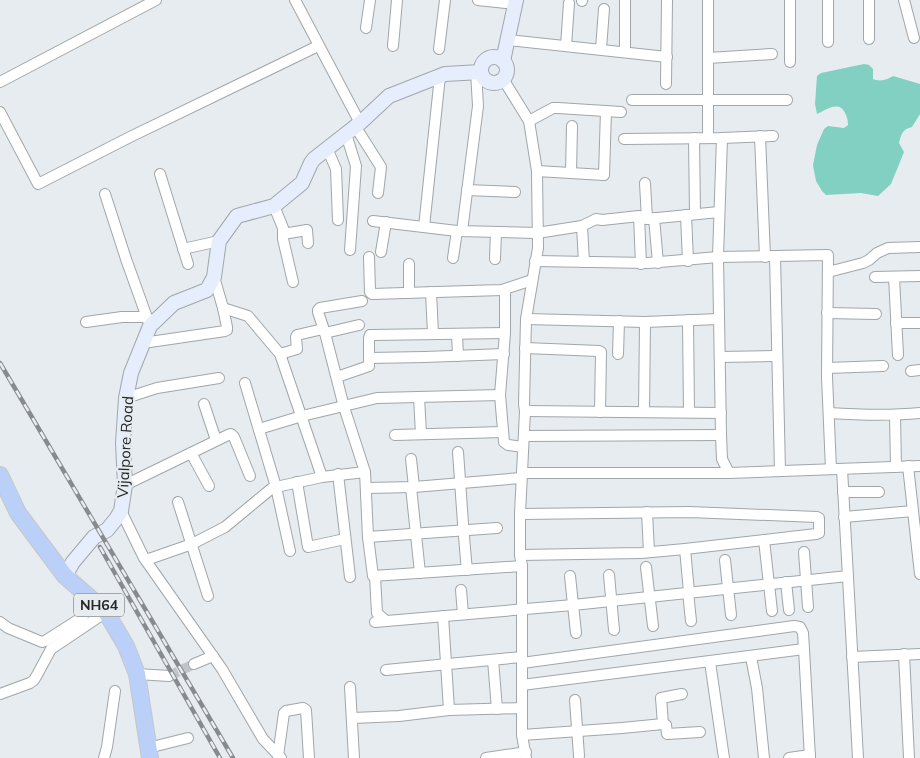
<svg xmlns="http://www.w3.org/2000/svg" width="920" height="758" font-family="Mulish,sans-serif">
<rect width="100%" height="100%" fill="#e6ecef"/>
<!-- water -->
<path fill="#81d0c1" d="M864 64 869 65 873 69V79C880 82 887 80 893 76L920 84V114L912 127C902 129 901 135 899 143L904 152 891 184 878 196 861 193 826 195 822 191 816 181 813 165 817 145 824 129 828 126 844 128 848 125C848 120 847 117 845 113 839 100 826 110 817 114L815 104 817 76 821 73Z"/>
<g fill="none" stroke-linecap="round" stroke-linejoin="round">
<!-- minor-tunnel -->
<polyline stroke="#bfc5c7" stroke-width="10" stroke-dasharray="10 5" stroke-linecap="butt" points="169,676 194,664"/>
<defs>
<g id="minor">
<polyline points="295,0 360,123"/>
<polyline points="478,0 506,3"/>
<polyline points="625,0 625,52"/>
<polyline points="708,0 708,138"/>
<polyline points="828,0 828,42"/>
<polyline points="904,0 914,38"/>
<polyline points="582,1 582,0"/>
<polyline points="366,28 370,0"/>
<polyline points="869,39 869,0"/>
<polyline points="508,40 667,57"/>
<polyline points="393,46 397,0"/>
<polyline points="566,46 569,3"/>
<polyline points="439,49 445,0"/>
<polyline points="601,49 604,9"/>
<polyline points="708,58 772,54"/>
<polyline points="790,62 790,0"/>
<polyline points="503,79 529,121 537,171 538,248 526,319 524,404 525,411 520,514 520,555 522,566 522,735 526,758"/>
<polyline points="0,82 156,0"/>
<polyline points="666,84 667,0"/>
<polyline points="632,100 787,100"/>
<polyline points="0,112 38,184 130,137 318,46"/>
<polyline points="529,121 553,108 558,108 621,112"/>
<polyline points="355,126 381,167 378,193"/>
<polyline points="346,134 356,166 350,250"/>
<polyline points="760,136 765,257"/>
<polyline points="694,138 695,214"/>
<polyline points="722,138 718,257 721,435 722,459 729,473"/>
<polyline points="624,139 722,138 773,136"/>
<polyline points="327,148 336,169 338,220"/>
<polyline points="537,171 604,175 606,111"/>
<polyline points="571,173 572,126"/>
<polyline points="160,174 188,264"/>
<polyline points="645,183 647,219"/>
<polyline points="467,190 515,192"/>
<polyline points="105,194 126,259 150,326"/>
<polyline points="274,206 283,228 283,239 293,282"/>
<polyline points="686,215 688,261"/>
<polyline points="639,216 641,264"/>
<polyline points="654,218 658,263"/>
<polyline points="373,221 457,231 537,233 582,226 596,219 602,220 639,216 647,219 719,212"/>
<polyline points="582,226 584,262"/>
<polyline points="424,227 440,76"/>
<polyline points="462,231 478,106 476,72"/>
<polyline points="283,234 307,230 308,243"/>
<polyline points="183,249 219,241"/>
<polyline points="381,252 386,222"/>
<polyline points="775,256 780,471"/>
<polyline points="369,257 370,292 372,294 502,290 532,280"/>
<polyline points="453,258 457,231"/>
<polyline points="495,259 496,232"/>
<polyline points="535,261 648,263 718,257 828,255 827,377 831,469"/>
<polyline points="409,264 409,293"/>
<polyline points="828,272 863,263 869,260 877,253 888,248 920,247"/>
<polyline points="214,277 223,308 248,316 280,354 322,477"/>
<polyline points="875,277 920,276"/>
<polyline points="894,277 898,355"/>
<polyline points="505,290 505,333 500,395 504,442 508,445 523,447"/>
<polyline points="431,292 433,334"/>
<polyline points="362,301 320,308 318,310 318,312 325,333 344,407 365,472 368,537 373,576 522,566"/>
<polyline points="827,313 876,314"/>
<polyline points="526,319 645,322 719,319"/>
<polyline points="688,320 689,412"/>
<polyline points="86,322 122,317 147,317"/>
<polyline points="896,323 920,323"/>
<polyline points="325,333 359,325"/>
<polyline points="457,334 458,356"/>
<polyline points="143,343 225,331 227,330 227,327 223,308"/>
<polyline points="525,348 599,351 601,352 600,412"/>
<polyline points="280,354 297,349 296,337 297,335 323,329"/>
<polyline points="618,354 619,321"/>
<polyline points="720,357 777,356"/>
<polyline points="369,358 425,357 504,354"/>
<polyline points="827,368 883,366"/>
<polyline points="911,371 920,370"/>
<polyline points="337,377 369,366 369,338 370,335 372,335 505,333"/>
<polyline points="245,383 276,487 290,551"/>
<polyline points="419,397 421,434"/>
<polyline points="126,398 157,388 219,378"/>
<polyline points="204,404 216,440"/>
<polyline points="525,411 721,413"/>
<polyline points="644,412 645,322"/>
<path d="M829 413C860 415 889 416 920 413"/>
<polyline points="895,415 896,467"/>
<polyline points="259,429 302,416 377,398 500,395"/>
<polyline points="395,435 503,432"/>
<polyline points="524,436 721,435"/>
<path d="M458 452C461 492 463 531 467 570"/>
<polyline points="191,453 209,486"/>
<polyline points="411,459 414,487"/>
<polyline points="908,466 920,574"/>
<polyline points="842,469 858,758"/>
<polyline points="522,473 729,473 920,466"/>
<polyline points="338,474 350,577"/>
<polyline points="297,482 308,547 345,539"/>
<polyline points="125,485 228,435 231,434 234,437 250,476"/>
<polyline points="411,487 420,573"/>
<polyline points="366,488 414,487 521,478"/>
<polyline points="843,492 879,492"/>
<polyline points="178,502 208,596"/>
<polyline points="121,511 144,558 222,669 263,739 281,758"/>
<polyline points="647,512 649,552"/>
<polyline points="520,514 689,512 817,517 819,518 819,533 816,534 685,549 641,553 520,555"/>
<polyline points="844,517 913,511"/>
<polyline points="368,537 497,528"/>
<polyline points="764,540 772,611"/>
<polyline points="685,549 689,592"/>
<polyline points="804,552 808,607"/>
<polyline points="146,560 192,544 225,527 271,489 276,487 322,477 365,472"/>
<polyline points="725,560 731,615"/>
<polyline points="646,567 653,626"/>
<polyline points="609,575 614,630"/>
<polyline points="375,576 377,613 386,621"/>
<polyline points="570,576 576,633"/>
<polyline points="786,582 789,610"/>
<polyline points="461,590 463,614"/>
<polyline points="688,592 691,621"/>
<polyline points="443,616 449,710"/>
<polyline points="0,622 8,628 42,642 45,641 81,618 95,602"/>
<polyline points="375,622 573,605 848,576"/>
<polyline points="904,654 909,758"/>
<polyline points="751,657 757,688 764,758"/>
<polyline points="852,657 920,654"/>
<polyline points="493,660 497,709"/>
<polyline points="710,662 724,758"/>
<polyline points="522,663 794,626 800,627 803,633 804,649 810,758"/>
<polyline points="194,664 213,656"/>
<polyline points="386,670 522,657"/>
<polyline points="137,674 169,676"/>
<polyline points="522,685 804,649"/>
<polyline points="350,687 354,758"/>
<polyline points="0,694 30,683 34,680 37,675 51,649 106,612"/>
<polyline points="575,700 579,756"/>
<polyline points="353,718 399,716 449,710 522,708"/>
<polyline points="663,724 661,698 682,694"/>
<polyline points="522,735 622,728 663,724 666,725 667,734 700,732"/>
<polyline points="148,748 188,738"/>
<polyline points="278,756 284,713 286,711 303,708 306,710 309,758"/>
<polyline points="104,758 107,747 115,691"/>
<polyline points="486,758 526,752"/>
<polyline points="789,758 810,755"/>
</g>
<g id="secondary">
<circle cx="494" cy="70" r="13"/>
<polyline points="503,61 516,0"/>
<polyline points="65,576 73,562 94,537 107,530 116,519 121,511 125,485 123,443 126,398 131,373 150,326 174,303 207,290 214,277 219,241 237,216 274,206 302,183 311,163 314,159 360,123 389,96 445,74 481,72"/>
</g>
<polyline id="trunk" points="0,475 18,513 65,576 106,612 126,646 137,674 150,758"/>
</defs>
<!-- minor casing -->
<use href="#minor" stroke="#a1a6a9" stroke-width="12"/>
<!-- secondary casing -->
<use href="#secondary" stroke="#a1a6a9" stroke-width="16"/>
<!-- trunk casing -->
<use href="#trunk" stroke="#c6c7c7" stroke-width="18"/>
<!-- minor -->
<use href="#minor" stroke="#fff" stroke-width="10"/>
<!-- secondary -->
<use href="#secondary" stroke="#e6eefd" stroke-width="14"/>
<!-- trunk -->
<use href="#trunk" stroke="#bbd0f8" stroke-width="16"/>
<defs>
<g id="rail">
<polyline points="0,363 233,758"/>
<polyline points="100,547 220,758"/>
</g>
</defs>
<!-- rail casing -->
<use href="#rail" stroke="#878b8d" stroke-width="4.5"/>
<!-- rail -->
<use href="#rail" stroke="#e6ecef" stroke-width="2.5" stroke-dasharray="8" stroke-linecap="butt"/>
</g>
<g text-anchor="middle" dominant-baseline="central" stroke-width="4.5" stroke-linejoin="round" paint-order="stroke">
<!-- shield labels -->
<rect fill="#e6ecef" stroke="#5f6264" stroke-width="1" x="74" y="593.5" width="50" height="23" rx="4"/>
<g font-size="14" font-weight="bold" fill="#252728">
<text x="99" y="605">NH64</text>
</g>
<!-- street labels -->
<g font-size="15" fill="#252728" stroke="#e6ecef">
<text transform="translate(125 447) rotate(-87)">Vijalpore Road</text>
</g>
</g>
</svg>
